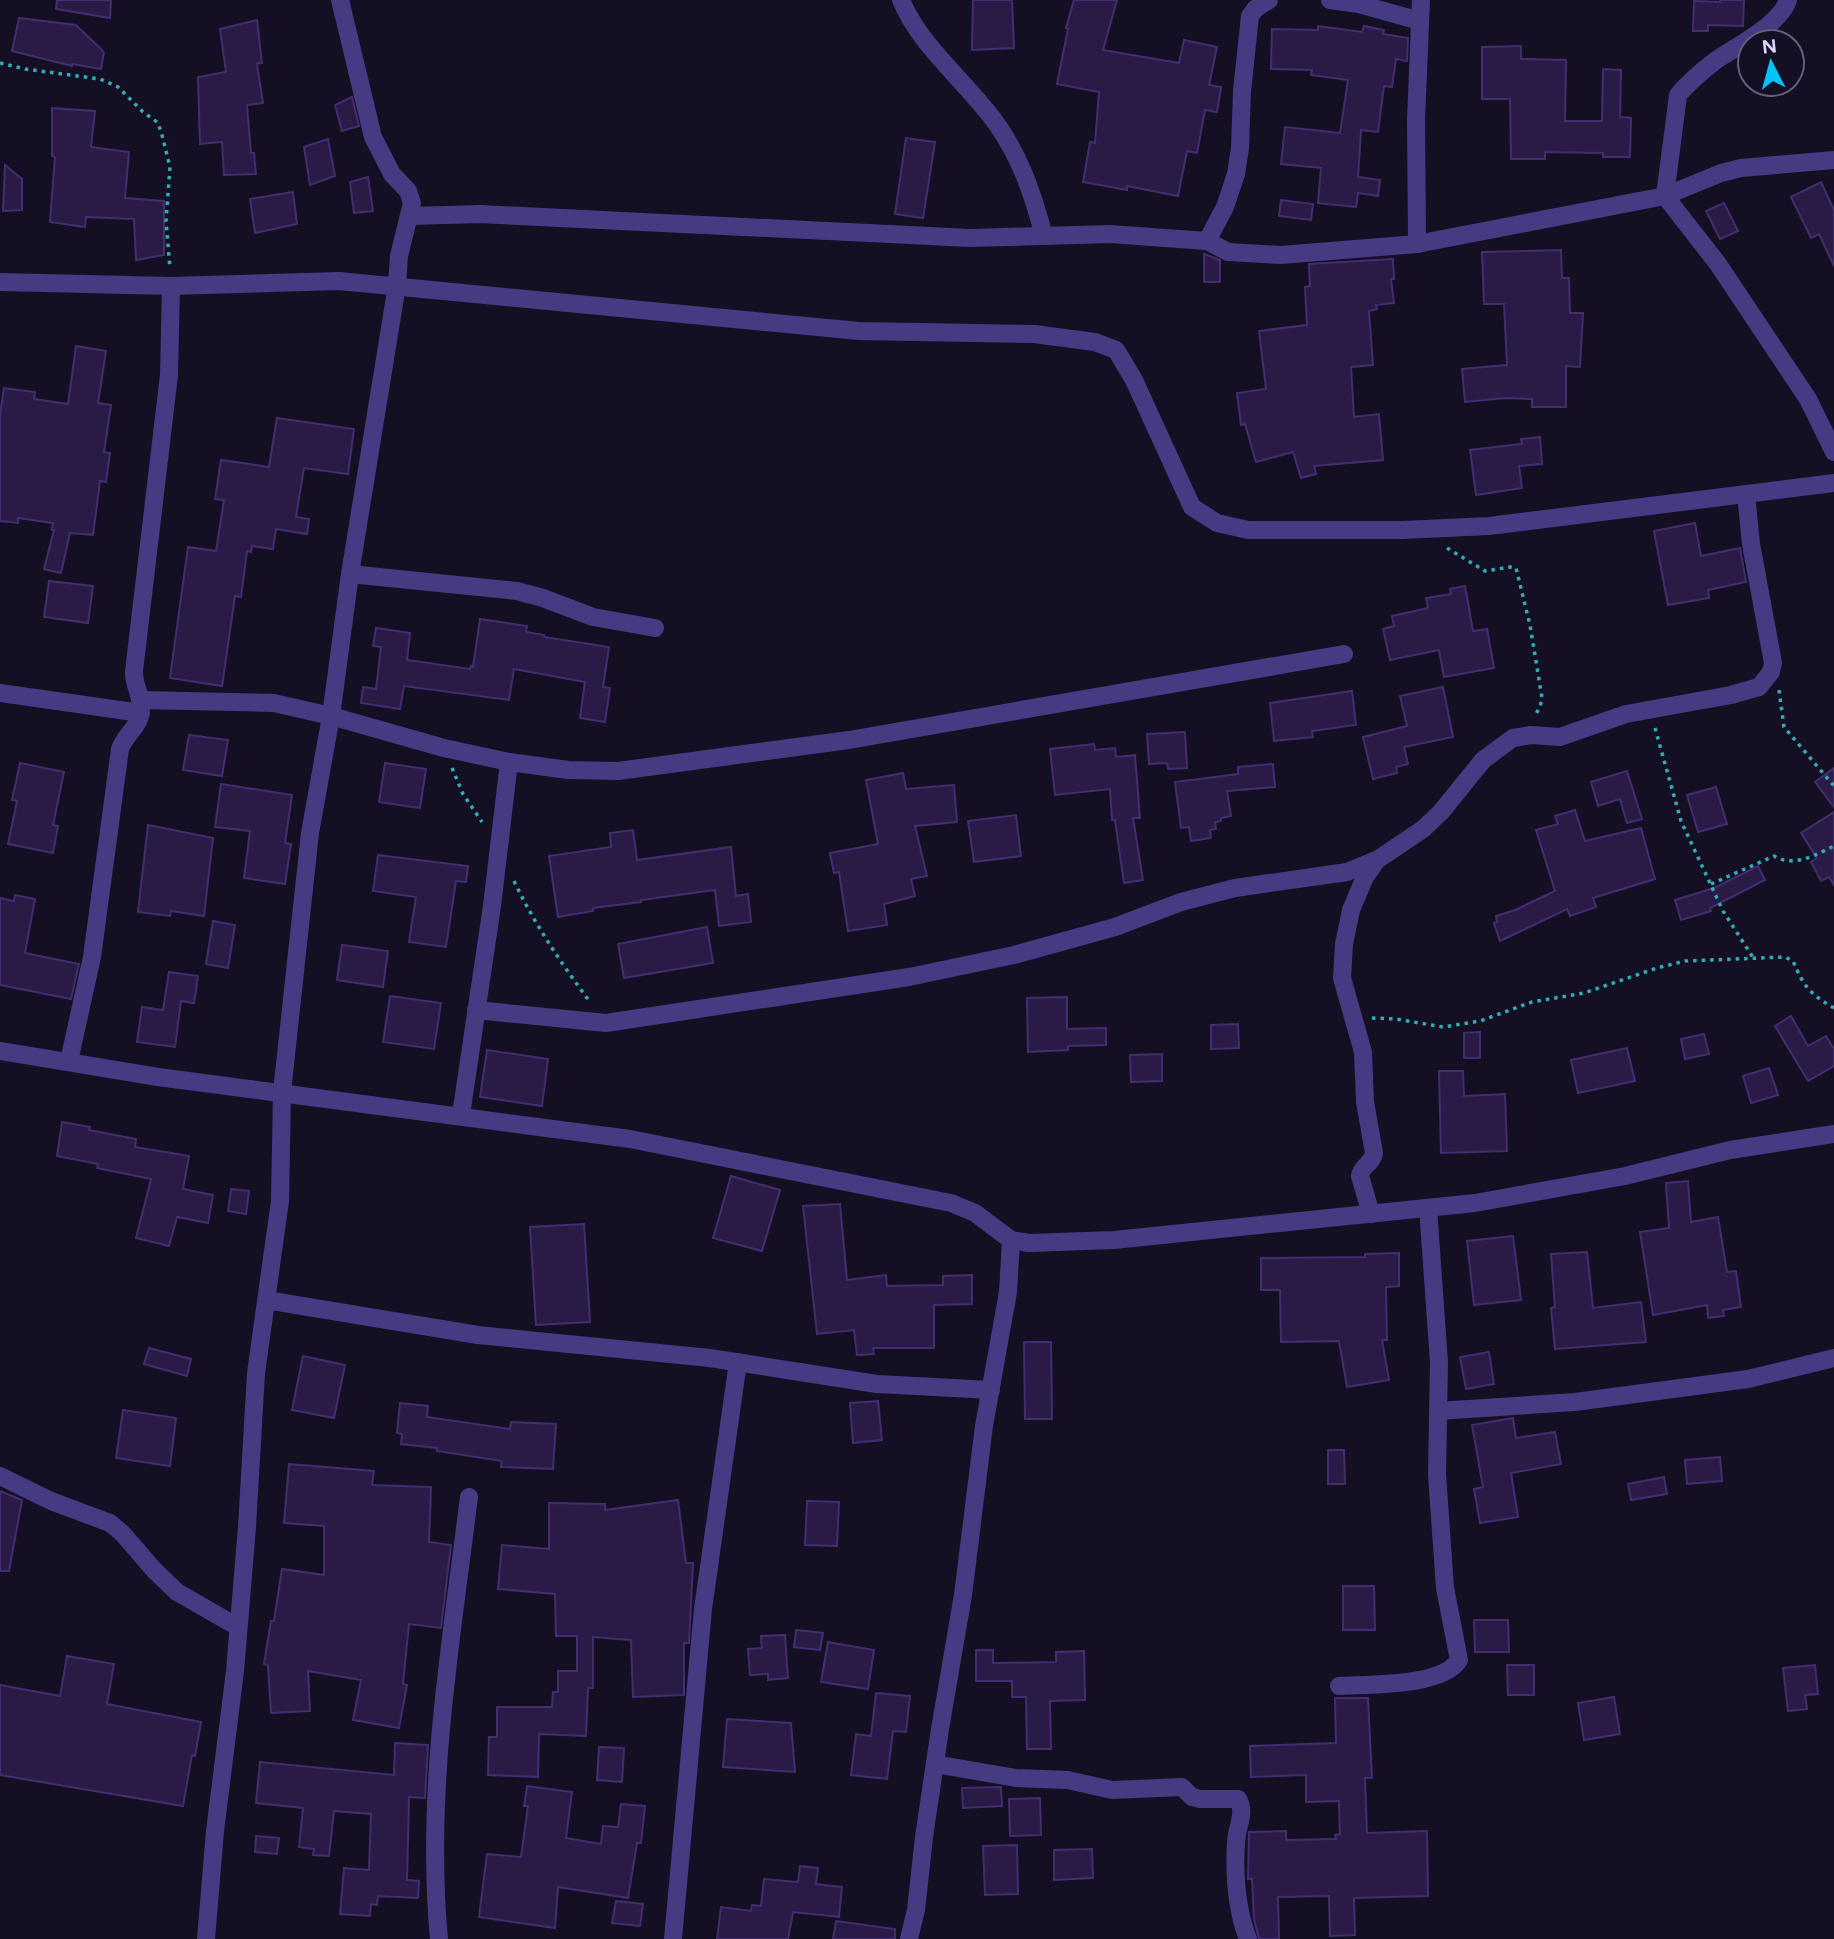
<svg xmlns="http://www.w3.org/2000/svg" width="1834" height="1939" font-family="Figtree,sans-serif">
<rect width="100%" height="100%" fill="#150f24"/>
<!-- building -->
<g fill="#291b45" stroke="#432d71" stroke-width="2">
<polygon points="57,0 111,0 110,18 56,9"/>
<polygon points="973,0 1012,0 1014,48 972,50"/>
<polygon points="1074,0 1117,0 1103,50 1179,63 1184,40 1217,47 1209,85 1221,87 1217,112 1205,110 1197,153 1187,151 1178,196 1127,186 1127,190 1083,182 1090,142 1095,143 1099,92 1057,84 1068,29 1066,28"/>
<polygon points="1720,0 1744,0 1743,26 1708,25 1708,31 1693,31 1694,1 1720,2"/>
<polygon points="19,18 76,25 104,52 101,69 72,64 72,66 12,51"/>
<polygon points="257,20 262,63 257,64 263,103 247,105 251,153 254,153 256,174 224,175 222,142 200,144 198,77 226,72 220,29"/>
<polygon points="1318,26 1362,32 1364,26 1384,30 1383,34 1408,38 1407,61 1396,59 1392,87 1384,86 1378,132 1361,130 1358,177 1380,180 1378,196 1358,193 1356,207 1318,203 1321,168 1281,164 1285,127 1340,133 1348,80 1311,75 1312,70 1271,69 1272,29 1318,30"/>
<polygon points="1521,46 1521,59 1566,60 1565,121 1602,121 1603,69 1621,70 1620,117 1631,118 1630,157 1603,157 1603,153 1545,152 1545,159 1511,159 1510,99 1482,99 1482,47"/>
<polygon points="352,97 359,126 342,131 335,105"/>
<polygon points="52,108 95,111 91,147 129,152 125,198 164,201 164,255 136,260 134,219 86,217 85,227 50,222 55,157 52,156"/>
<polygon points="906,138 935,142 923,218 895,214"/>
<polygon points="328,139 335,176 310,185 304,147"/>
<polygon points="5,165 22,179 22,210 3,211"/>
<polygon points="368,177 373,211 354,213 350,182"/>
<polygon points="1821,182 1834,210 1834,266 1819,234 1811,238 1791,197"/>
<polygon points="293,192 297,224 255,233 250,199"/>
<polygon points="1281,200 1313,204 1311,220 1279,216"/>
<polygon points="1724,203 1738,231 1720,239 1706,211"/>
<polygon points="1561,250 1562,278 1569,278 1570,313 1583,313 1580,367 1566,366 1566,407 1532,407 1532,399 1506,398 1465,402 1462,369 1507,365 1504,304 1484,304 1482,252"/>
<polygon points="1204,254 1220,260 1220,282 1204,282"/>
<polygon points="1393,259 1394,279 1391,279 1394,303 1376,305 1377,309 1369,311 1373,365 1351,367 1354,417 1379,414 1383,460 1314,466 1316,474 1301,478 1293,452 1256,462 1245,424 1241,425 1237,393 1266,389 1259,331 1307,325 1305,287 1310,286 1309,264"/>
<polygon points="76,346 106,351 98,403 111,405 104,452 110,453 106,482 100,481 93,535 70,533 61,573 44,569 54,530 52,530 53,523 18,518 18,523 0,521 0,414 4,388 35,392 34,399 68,404"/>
<polygon points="277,418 354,429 348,474 304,468 296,517 309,519 307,534 276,529 273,549 252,546 251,552 247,551 241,597 235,596 222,686 170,678 188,547 216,551 224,500 215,499 221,460 269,467"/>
<polygon points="1540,437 1542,464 1519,466 1522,488 1476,495 1470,450 1522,444 1521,439"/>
<polygon points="1695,523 1701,556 1740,548 1746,582 1708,590 1709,598 1668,605 1654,531"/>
<polygon points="49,581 93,586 88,623 44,617"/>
<polygon points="1465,586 1473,631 1487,629 1494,668 1444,677 1439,650 1390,660 1383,629 1394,626 1392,616 1428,608 1426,598 1451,594 1450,589"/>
<polygon points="480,619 527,626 526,632 544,635 544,637 609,647 603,687 610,688 605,722 580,718 585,682 514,669 509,700 404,686 400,709 361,703 363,687 376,689 381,647 373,646 376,628 410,633 407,660 470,669 471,666 473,667"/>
<polygon points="1443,687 1453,737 1404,747 1408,764 1396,767 1397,773 1373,779 1363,737 1407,726 1400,696"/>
<polygon points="1352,691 1356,725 1312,731 1313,737 1274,741 1270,703"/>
<polygon points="1185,732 1187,768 1168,769 1167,763 1149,764 1147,734"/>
<polygon points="189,735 228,740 222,776 183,770"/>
<polygon points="1094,744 1095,750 1115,748 1116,757 1135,755 1140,818 1133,818 1143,880 1124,883 1115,820 1112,820 1110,789 1055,795 1050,749"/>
<polygon points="20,763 64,772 53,825 58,826 53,853 8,844 17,801 12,800"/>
<polygon points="385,763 426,769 420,808 379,802"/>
<polygon points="1273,764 1275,787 1227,791 1231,816 1221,818 1221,821 1215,822 1216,829 1210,830 1211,838 1191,841 1189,827 1181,828 1175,782 1238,774 1238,767"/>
<polygon points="1834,768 1834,807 1815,782"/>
<polygon points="1627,771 1642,819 1627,823 1620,799 1598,806 1591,782"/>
<polygon points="903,773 906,789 954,785 957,822 915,826 927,876 911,879 915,896 884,904 887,925 848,931 839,872 834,873 830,853 878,844 866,780"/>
<polygon points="221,784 292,795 285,843 291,844 285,884 244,878 250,831 215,827"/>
<polygon points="1716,787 1727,824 1698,832 1687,795"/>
<polygon points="1575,810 1585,841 1641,828 1655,879 1593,898 1596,907 1570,916 1567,909 1500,941 1494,923 1497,922 1496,916 1515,910 1555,891 1536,830 1558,824 1555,816"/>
<polygon points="1834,812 1834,885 1829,877 1821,881 1811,862 1817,858 1801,833"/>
<polygon points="1016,815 1021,856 974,862 968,821"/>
<polygon points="148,825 213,838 204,916 171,911 170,916 138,912"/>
<polygon points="633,830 637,860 731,847 736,896 748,894 751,922 719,926 715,890 641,900 641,902 593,908 593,911 558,917 549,856 611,847 610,833"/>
<polygon points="378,855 468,866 466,882 456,881 446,947 409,942 416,897 373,891"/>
<polygon points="1758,866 1765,880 1710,908 1711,911 1681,920 1675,900 1714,888"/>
<polygon points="15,895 35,899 25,953 79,964 71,999 0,985 0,898 14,901"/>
<polygon points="213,921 235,925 228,968 206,964"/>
<polygon points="707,927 713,963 624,978 618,944"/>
<polygon points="342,945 388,951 383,987 337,980"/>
<polygon points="169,972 198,976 194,1003 181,1001 175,1047 137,1042 142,1007 163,1010"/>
<polygon points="390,996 441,1003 434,1049 383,1042"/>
<polygon points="1067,997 1067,1029 1106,1028 1106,1045 1068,1046 1068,1050 1028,1052 1027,998"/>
<polygon points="1791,1016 1808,1046 1826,1036 1834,1049 1834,1066 1808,1081 1775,1026"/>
<polygon points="1238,1024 1239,1048 1211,1049 1211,1025"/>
<polygon points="1480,1032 1480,1058 1464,1058 1464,1033"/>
<polygon points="1704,1034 1709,1054 1685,1059 1681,1039"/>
<polygon points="1627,1048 1635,1081 1578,1093 1571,1060"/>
<polygon points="487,1050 548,1059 542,1106 480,1097"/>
<polygon points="1162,1054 1162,1081 1131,1082 1130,1055"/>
<polygon points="1769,1068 1778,1095 1751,1103 1743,1076"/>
<polygon points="1439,1071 1463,1071 1464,1096 1505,1094 1507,1151 1441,1153"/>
<polygon points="62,1122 90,1127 89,1130 136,1139 135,1147 189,1156 183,1189 213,1195 208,1223 177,1217 169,1246 136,1238 151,1179 97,1168 98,1164 57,1156"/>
<polygon points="731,1176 780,1190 762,1251 713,1238"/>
<polygon points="1688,1181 1691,1222 1718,1217 1727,1272 1736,1271 1741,1307 1723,1310 1724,1316 1708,1318 1707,1305 1653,1315 1640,1232 1669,1228 1666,1183"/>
<polygon points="231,1189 249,1191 246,1214 228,1211"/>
<polygon points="840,1204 847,1280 886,1275 887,1286 943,1285 943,1276 972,1275 972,1304 934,1305 934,1348 873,1348 874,1354 857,1355 854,1330 817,1334 803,1206"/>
<polygon points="584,1224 590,1322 536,1325 530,1227"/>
<polygon points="1513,1236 1521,1300 1474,1305 1467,1241"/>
<polygon points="1587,1252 1593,1308 1641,1302 1646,1342 1555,1349 1551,1308 1555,1307 1551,1254"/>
<polygon points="1399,1253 1399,1286 1386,1287 1387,1340 1382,1340 1389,1380 1347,1387 1339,1341 1281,1342 1280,1290 1261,1290 1261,1258 1365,1257 1365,1254"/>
<polygon points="1024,1342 1051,1342 1052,1419 1025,1419"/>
<polygon points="149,1348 191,1359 187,1376 144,1364"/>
<polygon points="1489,1352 1494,1384 1466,1389 1460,1357"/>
<polygon points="303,1356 345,1365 334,1418 292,1410"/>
<polygon points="878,1401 882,1440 853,1443 850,1403"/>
<polygon points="400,1403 428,1406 427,1417 510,1429 511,1422 556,1424 553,1469 501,1467 502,1461 437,1451 437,1448 401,1444 402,1434 397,1433"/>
<polygon points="123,1410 176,1418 170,1466 116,1458"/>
<polygon points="1513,1418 1516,1438 1555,1432 1561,1464 1511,1473 1518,1517 1480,1523 1474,1489 1483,1487 1472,1425"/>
<polygon points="1328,1450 1344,1450 1345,1484 1328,1484"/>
<polygon points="1720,1457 1722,1481 1687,1484 1685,1460"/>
<polygon points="289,1464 374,1471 372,1485 431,1487 429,1542 451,1545 441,1628 409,1624 403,1684 407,1685 399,1728 353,1720 361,1680 308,1671 310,1711 271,1713 268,1665 264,1664 271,1621 274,1621 282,1569 324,1575 324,1526 284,1523"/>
<polygon points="1664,1477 1667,1494 1631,1500 1628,1484"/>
<polygon points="0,1491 22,1500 9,1571 0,1571"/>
<polygon points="678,1500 686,1563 693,1563 689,1643 684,1643 684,1695 633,1697 631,1640 593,1637 593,1688 588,1688 586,1736 539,1734 538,1777 488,1775 489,1737 497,1737 497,1707 552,1707 553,1692 558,1692 558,1671 577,1671 577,1636 556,1636 555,1594 498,1589 502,1545 549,1549 549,1503 605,1504 605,1510"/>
<polygon points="807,1501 839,1502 837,1546 805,1545"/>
<polygon points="1343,1586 1374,1586 1375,1630 1343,1630"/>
<polygon points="1474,1620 1508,1620 1509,1652 1475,1652"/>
<polygon points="796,1630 823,1633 820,1650 794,1647"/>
<polygon points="785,1635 788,1678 768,1680 768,1674 750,1675 748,1649 762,1648 761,1636"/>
<polygon points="828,1642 874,1650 868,1689 821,1682"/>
<polygon points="976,1650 993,1650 993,1663 1056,1662 1056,1652 1084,1651 1085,1700 1050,1701 1051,1749 1027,1749 1026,1697 1012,1697 1012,1681 976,1681"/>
<polygon points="67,1656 114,1664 107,1704 201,1722 195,1756 192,1755 183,1806 0,1775 0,1685 60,1696"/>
<polygon points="1507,1665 1534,1665 1534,1695 1508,1695"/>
<polygon points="1815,1665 1818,1694 1805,1695 1807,1709 1788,1711 1783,1668"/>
<polygon points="876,1693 910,1696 906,1732 893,1731 887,1779 851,1775 856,1734 871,1736"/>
<polygon points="1614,1697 1620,1734 1584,1740 1578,1703"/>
<polygon points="1335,1698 1368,1698 1372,1778 1365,1778 1367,1833 1427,1831 1428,1896 1354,1898 1355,1935 1330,1936 1329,1896 1278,1897 1279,1939 1259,1939 1254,1919 1252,1879 1248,1879 1249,1832 1286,1831 1286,1840 1336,1839 1335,1835 1340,1834 1339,1801 1306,1802 1306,1775 1251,1777 1250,1746 1336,1743"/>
<polygon points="727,1719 791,1723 795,1772 723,1767"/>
<polygon points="395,1743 428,1745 425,1798 409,1797 407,1880 419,1881 418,1898 378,1896 377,1905 371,1904 370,1916 340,1914 344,1868 369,1870 371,1814 334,1811 329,1856 313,1855 314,1849 299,1847 303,1808 256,1803 260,1762 394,1775"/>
<polygon points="599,1747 624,1748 622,1782 597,1780"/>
<polygon points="527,1786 572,1792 566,1838 601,1844 603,1826 618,1827 621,1804 645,1806 641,1843 637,1843 628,1898 558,1887 555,1928 479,1917 487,1854 521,1857 528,1806 524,1806"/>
<polygon points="1001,1787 1002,1806 963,1808 962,1788"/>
<polygon points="1040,1798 1041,1835 1010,1836 1009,1799"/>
<polygon points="256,1836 279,1838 277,1854 255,1852"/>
<polygon points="1017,1845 1018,1894 985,1895 983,1846"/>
<polygon points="1092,1849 1093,1878 1054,1880 1054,1850"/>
<polygon points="800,1866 818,1868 816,1884 842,1887 839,1917 793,1912 788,1939 717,1939 721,1907 751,1911 752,1905 761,1906 764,1879 798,1882"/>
<polygon points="616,1901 643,1904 640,1926 612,1923"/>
<polygon points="836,1921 895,1929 895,1939 833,1939"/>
</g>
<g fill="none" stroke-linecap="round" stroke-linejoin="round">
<!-- path -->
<g stroke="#30adb5" stroke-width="3.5" stroke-dasharray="3.5 5" stroke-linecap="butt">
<polyline points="0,63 25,69 100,79 118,87 143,112 157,122 161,131 170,167 166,221 170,269"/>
<polyline points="1447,548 1485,571 1510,567 1516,568 1530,625 1542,698 1540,707 1534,717"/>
<polyline points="1779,690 1784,727 1834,786"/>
<polyline points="1655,728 1681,821 1723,911 1754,959"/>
<polyline points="452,768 463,794 482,822"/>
<path d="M514 881C535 925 561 963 590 1002"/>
<path d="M1711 884 1774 856C1794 868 1815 855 1834 846"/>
<path d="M1372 1018 1396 1019 1443 1027 1480 1021 1532 1002 1584 993 1657 968 1685 961 1785 957 1793 961C1804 987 1810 994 1834 1008"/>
</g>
<!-- minor -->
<g stroke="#463a83" stroke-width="18">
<path d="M901 0C921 48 966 81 996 123 1021 158 1033 195 1044 236"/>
<polyline points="1330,0 1359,4 1420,21"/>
<path d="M1788 0C1780 25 1736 46 1715 61 1702 71 1689 82 1678 95L1665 196 1718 264 1808 399 1834 452"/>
<polyline points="410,216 480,214 970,238 1110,234 1207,241 1228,252 1281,255 1417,244 1665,196 1721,173 1741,168 1834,160"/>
<polyline points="1207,241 1225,207 1236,174 1240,148 1242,91 1250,16 1255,9 1269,0"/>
<polyline points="1417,244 1416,119 1421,0"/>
<polyline points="0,282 171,286 339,281 859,331 1034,334 1095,342 1116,350 1134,380 1192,507 1217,523 1248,530 1403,530 1489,526 1834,483"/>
<polyline points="350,574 517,591 543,598 593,617 655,628"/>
<polyline points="0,693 141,713"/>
<polyline points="140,700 274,703 331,716 444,748 509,762 568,770 618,771 849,740 1344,654"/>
<polyline points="476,1010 606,1023 909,977 1014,955 1115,927 1181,902 1235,888 1347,872 1376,860"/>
<polyline points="0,1051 158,1077 630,1139 951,1203 975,1213 1011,1240 1029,1243 1114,1240 1475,1203 1625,1176 1730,1150 1834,1134"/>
<path d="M69 1061 92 957 120 749C125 734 141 726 141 709 142 696 133 684 134 671L169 375 171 286"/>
<polyline points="461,1115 492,906 509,762"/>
<path d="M1371 1214 1360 1176C1361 1166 1373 1163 1374 1153L1365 1102 1363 1052 1342 978 1344 944 1351 910 1365 877 1377 860 1423 829 1441 812 1483 760 1513 738 1531 735 1560 737 1626 714 1731 695 1759 687 1771 672 1773 663 1751 544 1746 494"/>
<polyline points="266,1300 478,1335 710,1358 877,1384 991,1390"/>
<polyline points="1438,1411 1575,1402 1748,1379 1834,1358"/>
<polyline points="0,1476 51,1501 110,1523 123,1534 154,1570 177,1592 238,1627"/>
<path d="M1339 1686C1369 1684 1442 1687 1459 1660L1445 1588 1437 1474 1439 1362 1428 1208"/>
<path d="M935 1764 1016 1778 1068 1780 1112 1790 1182 1787 1192 1797 1200 1799H1238C1246 1813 1237 1826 1236 1842 1234 1875 1236 1908 1248 1939"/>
<polyline points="206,1939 215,1831 235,1671 247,1527 256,1373 280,1201 282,1092 310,833 331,716 350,574 397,285 399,256 412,203 408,191 392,174 373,137 340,0"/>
<path d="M439 1939C425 1791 451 1643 469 1497"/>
<polyline points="673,1939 703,1609 738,1362"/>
<polyline points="909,1939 916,1910 924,1837 940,1729 963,1595 984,1426 1008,1292 1011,1240"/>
</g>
</g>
<!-- north arrow -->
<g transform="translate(1771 63) rotate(354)"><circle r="33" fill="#150f24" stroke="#655d7b" stroke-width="2"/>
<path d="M0-5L12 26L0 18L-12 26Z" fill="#03c4fa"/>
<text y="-10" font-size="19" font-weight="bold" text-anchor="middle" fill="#ddd3fe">N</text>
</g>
</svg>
